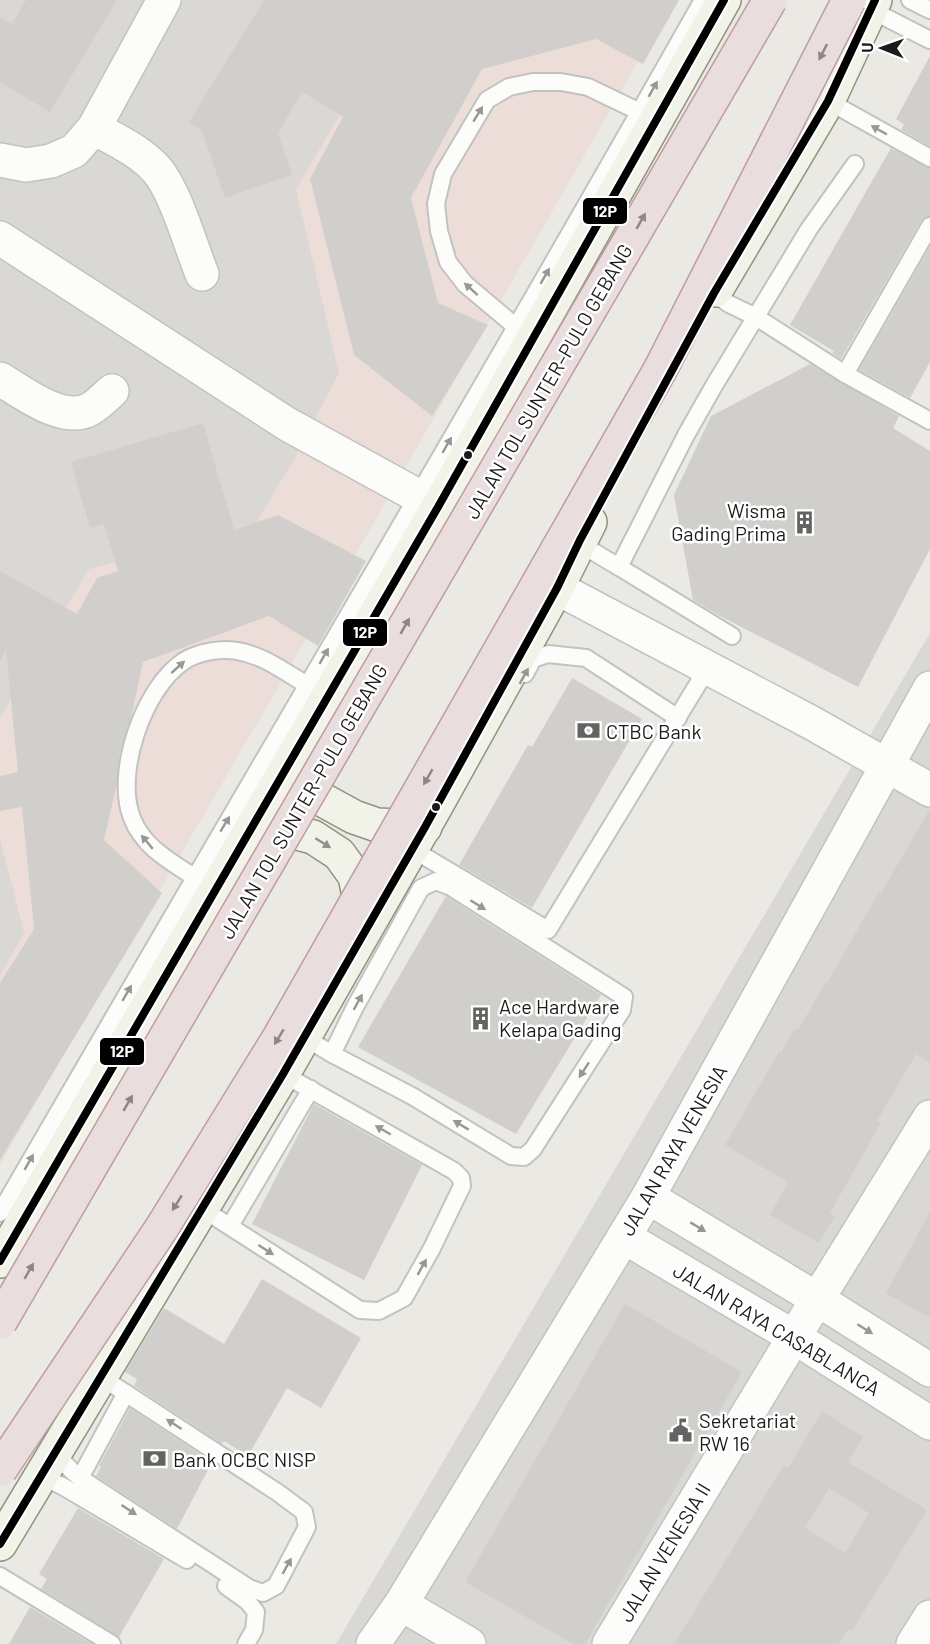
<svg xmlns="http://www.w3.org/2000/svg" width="930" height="1644" font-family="Barlow,sans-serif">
<rect width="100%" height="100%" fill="#eae9e4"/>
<!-- residential -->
<g fill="#d9d8d5">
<polygon points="0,0 673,0 360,546 0,1164"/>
<polygon points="930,633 930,1644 336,1644"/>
</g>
<!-- commercial -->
<polygon fill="#edddd8" points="408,0 673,0 360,546 0,1164 0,976 24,933 0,838 0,718 89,569 254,527 293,461 339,373 296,189"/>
<!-- building -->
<g fill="#d1cfcb" fill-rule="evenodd">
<polygon points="26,0 117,0 50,112 0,82 0,17 12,24"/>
<polygon points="264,0 679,0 643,64 596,39 482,69 411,198 438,303 488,325 432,416 354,355 310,179 343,117 302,92 278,133 292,175 225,198 202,131 189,122"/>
<polygon points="930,56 930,146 901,130 904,124 896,119"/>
<polygon points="891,148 930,168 930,216 921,221 841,359 832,353 834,351 790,325"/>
<polygon points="930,247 930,362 910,398 859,370"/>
<polygon points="810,364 899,416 893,428 930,451 930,549 858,687 720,616 693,600 674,495 711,416"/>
<polygon points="203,423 234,530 278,515 366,561 318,646 269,616 143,662 131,718 120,753 117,783 104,840 162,893 0,1160 0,983 34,929 22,807 0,811 0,776 18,772 6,650 0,661 0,571 77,614 97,578 118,571 104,524 90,528 71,462"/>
<polygon points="572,678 642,719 532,908 459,865 528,745 532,747"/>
<polygon points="930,809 930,1063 916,1054 877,1121 881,1123 830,1213 835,1216 819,1243 770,1215 788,1182 725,1145 779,1052 781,1053 795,1028 798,1030 826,982 827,983 879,892 881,893"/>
<polygon points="446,896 601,995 516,1134 358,1047"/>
<polygon points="314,1104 422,1165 364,1280 252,1224"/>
<polygon points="930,1212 930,1318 886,1293"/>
<polygon points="262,1279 361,1338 321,1408 287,1388 248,1456 224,1441 222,1444 134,1386 137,1379 125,1372 164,1308 224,1344"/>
<polygon points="625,1304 742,1372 585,1644 573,1644 465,1582"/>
<polygon points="130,1408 212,1462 177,1529 96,1476 101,1467 99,1466"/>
<path d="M822 1411 863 1437 848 1462 927 1510 852 1631 848 1629 839 1644H674L784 1465 788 1468ZM829 1488 869 1513 845 1553 805 1528Z"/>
<polygon points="78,1508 164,1559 119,1637 41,1589 47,1579 39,1574"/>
<polygon points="30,1607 92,1644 9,1644"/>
</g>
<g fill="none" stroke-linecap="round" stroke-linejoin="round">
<defs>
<g id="service">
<polyline points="910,0 930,10"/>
<polyline points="871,10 930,40"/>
<polyline points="828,101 930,158"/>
<polyline points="714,293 729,304 756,317 845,374 930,421"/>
<polyline points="515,326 465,284 448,262 439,231 436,204 443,174 487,100 509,87 533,82 561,82 588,87 640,112"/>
<polyline points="845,374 930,226"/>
<polyline points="580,540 582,545 619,567 686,435 715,384 809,229 855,164"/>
<polyline points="619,567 732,636"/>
<polyline points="525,674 533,659 548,654 586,658 678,718"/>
<polyline points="412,849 548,930 707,669"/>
<path d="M194 877C170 861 143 847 132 818 114 773 144 687 184 661 198 652 221 648 237 651 263 655 285 672 307 685"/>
<polyline points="304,1037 332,1054 412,1096 511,1156 524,1157 533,1149 622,1010 624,997 451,887 436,881 421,888 355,1007 332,1054"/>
<polyline points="201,1208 360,1310 379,1311 404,1298 432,1248 462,1186 461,1178 454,1171 283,1074"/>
<path d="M0 1213C234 808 473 407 703 0"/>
<polyline points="230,1226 311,1089"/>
<polyline points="55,1453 72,1471 80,1478 249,1588 263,1593 276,1586 307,1527 304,1512 277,1492 101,1377"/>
<polyline points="41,1476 64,1487 187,1560"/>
<polyline points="80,1478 126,1393"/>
<polyline points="0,1576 112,1644"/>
<polyline points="226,1586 247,1601 256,1612 254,1630 246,1644"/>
</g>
<g id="minor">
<path d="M94 128C116 140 140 151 157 170 176 193 190 244 202 274"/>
<polyline points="0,160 26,165 51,161 74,151 94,128 164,0"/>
<polyline points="0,238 287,424 438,507"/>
<path d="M0 379C22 392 59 421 86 411 95 408 105 397 112 391"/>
<polyline points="557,588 812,723 930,790"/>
<polyline points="648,1197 817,1299 930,1370"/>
<polyline points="624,1237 794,1337 930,1423"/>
<polyline points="401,1604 469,1644"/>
<polyline points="373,1644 401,1604 648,1197 930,688"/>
<polyline points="609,1644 794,1337 930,1117"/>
<polyline points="913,1644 930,1617"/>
</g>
<g id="secondary">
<polyline points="716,290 828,101 875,0"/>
<polyline points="300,764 314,791 323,800 354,817 377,825 425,827"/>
<polyline points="260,836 293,832 313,837 339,854 355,876 363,918"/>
<polyline points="0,1261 438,507 724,0"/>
<polyline points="0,1544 283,1074 436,806 557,588 590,522"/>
</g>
</defs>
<!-- service casing -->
<use href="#service" stroke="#c2c2c0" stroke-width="20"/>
<!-- minor casing -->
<use href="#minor" stroke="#c2c2c0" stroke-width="36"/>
<!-- secondary casing -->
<use href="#secondary" stroke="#90947c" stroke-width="36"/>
<!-- service -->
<use href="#service" stroke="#fcfcfb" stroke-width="16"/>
<!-- minor -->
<use href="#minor" stroke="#fcfcfb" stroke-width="33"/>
<!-- secondary -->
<use href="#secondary" stroke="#f1f2e8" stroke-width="33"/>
<defs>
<g id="motorway-bridge">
<polyline points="0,1322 770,0"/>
<polyline points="0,1470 163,1226 279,1038 660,370 849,0"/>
</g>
</defs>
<!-- motorway-bridge casing -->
<use href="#motorway-bridge" stroke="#c09ba1" stroke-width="36" stroke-linecap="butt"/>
<!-- motorway-bridge -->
<use href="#motorway-bridge" stroke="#e9dddd" stroke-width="33"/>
<defs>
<g id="bus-1">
<polyline points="0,1261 438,507 724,0"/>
<polyline points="0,1544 283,1074 425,827 557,588 580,540 714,293 828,101 875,0"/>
</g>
</defs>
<!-- bus-1 casing -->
<use href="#bus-1" stroke="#fff" stroke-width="12"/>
<!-- bus-1 -->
<use href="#bus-1" stroke="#010101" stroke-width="8"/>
</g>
<!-- one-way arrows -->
<defs><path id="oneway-solid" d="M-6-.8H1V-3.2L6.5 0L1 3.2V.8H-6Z" transform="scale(1.5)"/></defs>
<g fill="#8c8686">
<use href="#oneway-solid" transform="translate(823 52) rotate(117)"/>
<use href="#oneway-solid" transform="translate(641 221) rotate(-60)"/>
<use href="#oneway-solid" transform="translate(405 626) rotate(-60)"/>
<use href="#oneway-solid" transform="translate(428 777) rotate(120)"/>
<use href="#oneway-solid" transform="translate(279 1037) rotate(121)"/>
<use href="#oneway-solid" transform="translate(128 1103) rotate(-60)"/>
<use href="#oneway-solid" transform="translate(177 1203) rotate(122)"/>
<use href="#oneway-solid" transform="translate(29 1271) rotate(-60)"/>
</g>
<g fill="#979796">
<use href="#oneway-solid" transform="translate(653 89) rotate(-61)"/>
<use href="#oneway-solid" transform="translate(478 114) rotate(-59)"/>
<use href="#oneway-solid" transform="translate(879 130) rotate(-151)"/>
<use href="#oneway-solid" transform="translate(545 276) rotate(-60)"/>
<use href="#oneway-solid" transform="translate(471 289) rotate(-138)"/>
<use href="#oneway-solid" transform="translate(447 445) rotate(-60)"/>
<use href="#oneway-solid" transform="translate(324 656) rotate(-60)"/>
<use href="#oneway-solid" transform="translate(178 667) rotate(-42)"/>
<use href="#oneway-solid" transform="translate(524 676) rotate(-61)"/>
<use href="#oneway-solid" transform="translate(225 824) rotate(-59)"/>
<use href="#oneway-solid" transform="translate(147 842) rotate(-130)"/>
<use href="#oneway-solid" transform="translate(478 905) rotate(32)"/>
<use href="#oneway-solid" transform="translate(127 993) rotate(-60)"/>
<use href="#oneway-solid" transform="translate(358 1002) rotate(-61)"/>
<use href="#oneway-solid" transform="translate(584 1070) rotate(123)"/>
<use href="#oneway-solid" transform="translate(461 1125) rotate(-149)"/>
<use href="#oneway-solid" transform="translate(383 1130) rotate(-150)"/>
<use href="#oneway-solid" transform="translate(29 1162) rotate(-60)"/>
<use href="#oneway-solid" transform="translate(698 1227) rotate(31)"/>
<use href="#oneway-solid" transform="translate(266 1250) rotate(33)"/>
<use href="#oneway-solid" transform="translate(422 1267) rotate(-61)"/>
<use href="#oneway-solid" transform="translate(865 1329) rotate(32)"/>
<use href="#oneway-solid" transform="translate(174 1424) rotate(-147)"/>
<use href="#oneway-solid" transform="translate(129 1510) rotate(33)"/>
<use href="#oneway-solid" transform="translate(287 1566) rotate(-61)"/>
</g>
<use fill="#91918c" href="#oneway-solid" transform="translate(323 843) rotate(32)"/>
<!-- icons -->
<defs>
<symbol id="building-bare" viewBox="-9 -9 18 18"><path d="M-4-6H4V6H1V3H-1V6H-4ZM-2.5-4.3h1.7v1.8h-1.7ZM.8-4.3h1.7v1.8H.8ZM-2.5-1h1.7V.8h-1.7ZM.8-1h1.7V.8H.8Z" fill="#636361" stroke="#fff" stroke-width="2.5" paint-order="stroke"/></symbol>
<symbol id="bank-bare" viewBox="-9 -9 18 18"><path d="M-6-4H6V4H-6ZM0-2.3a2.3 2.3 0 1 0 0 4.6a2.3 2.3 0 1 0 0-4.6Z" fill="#636361" stroke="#fff" stroke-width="2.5" paint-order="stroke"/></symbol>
<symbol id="civic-bare" viewBox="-9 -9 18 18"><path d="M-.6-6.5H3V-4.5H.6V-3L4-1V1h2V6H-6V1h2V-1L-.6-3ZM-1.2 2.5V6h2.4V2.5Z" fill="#636361" stroke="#fff" stroke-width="2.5" paint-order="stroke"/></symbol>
</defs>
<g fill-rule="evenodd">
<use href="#building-bare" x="788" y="506" width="33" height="33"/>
<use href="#bank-bare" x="572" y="714" width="33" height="33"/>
<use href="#building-bare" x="464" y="1002" width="33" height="33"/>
<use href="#civic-bare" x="664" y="1414" width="33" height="33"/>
<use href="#bank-bare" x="138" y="1442" width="33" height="33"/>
</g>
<!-- markers -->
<g fill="#1b1b1b" stroke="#fff" stroke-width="2">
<circle cx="468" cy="455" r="5"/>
<circle cx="436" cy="807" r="5"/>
</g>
<g text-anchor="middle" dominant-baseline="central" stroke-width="5" stroke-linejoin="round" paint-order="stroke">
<!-- street labels -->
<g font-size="20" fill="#1b1b1b" stroke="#fff">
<text transform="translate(548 381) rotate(-60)">JALAN TOL SUNTER–PULO GEBANG</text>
<text transform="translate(303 801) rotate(-60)">JALAN TOL SUNTER–PULO GEBANG</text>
<text transform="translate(673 1150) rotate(-60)">JALAN RAYA VENESIA</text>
<text transform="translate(777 1329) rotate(31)">JALAN RAYA CASABLANCA</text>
<text transform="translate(664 1552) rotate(-59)">JALAN VENESIA II</text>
</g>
<!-- poi labels -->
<g font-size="20" fill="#1b1b1b" stroke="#fff" text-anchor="start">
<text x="786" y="510" text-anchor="end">Wisma<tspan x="786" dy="23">Gading Prima</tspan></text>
<text x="606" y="731">CTBC Bank</text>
<text x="499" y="1006">Ace Hardware<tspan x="499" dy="23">Kelapa Gading</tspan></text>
<text x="699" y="1420">Sekretariat<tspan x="699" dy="23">RW 16</tspan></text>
<text x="173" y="1459">Bank OCBC NISP</text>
</g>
</g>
<g stroke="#fff" stroke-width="2">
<rect x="582" y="197" width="46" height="28" rx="6" fill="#010101"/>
<rect x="342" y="618" width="46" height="29" rx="6" fill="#010101"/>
<rect x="99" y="1037" width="46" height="29" rx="6" fill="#010101"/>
</g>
<g font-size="16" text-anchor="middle" font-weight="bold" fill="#fff">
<text x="605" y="217">12P</text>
<text x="365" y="638">12P</text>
<text x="122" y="1057">12P</text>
</g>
<!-- north arrow -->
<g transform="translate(882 48) rotate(271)" stroke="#ffffff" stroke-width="4.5" paint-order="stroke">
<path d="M0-4.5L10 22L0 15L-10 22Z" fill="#1b1b1b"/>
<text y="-9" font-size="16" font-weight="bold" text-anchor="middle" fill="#1b1b1b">U</text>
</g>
</svg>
